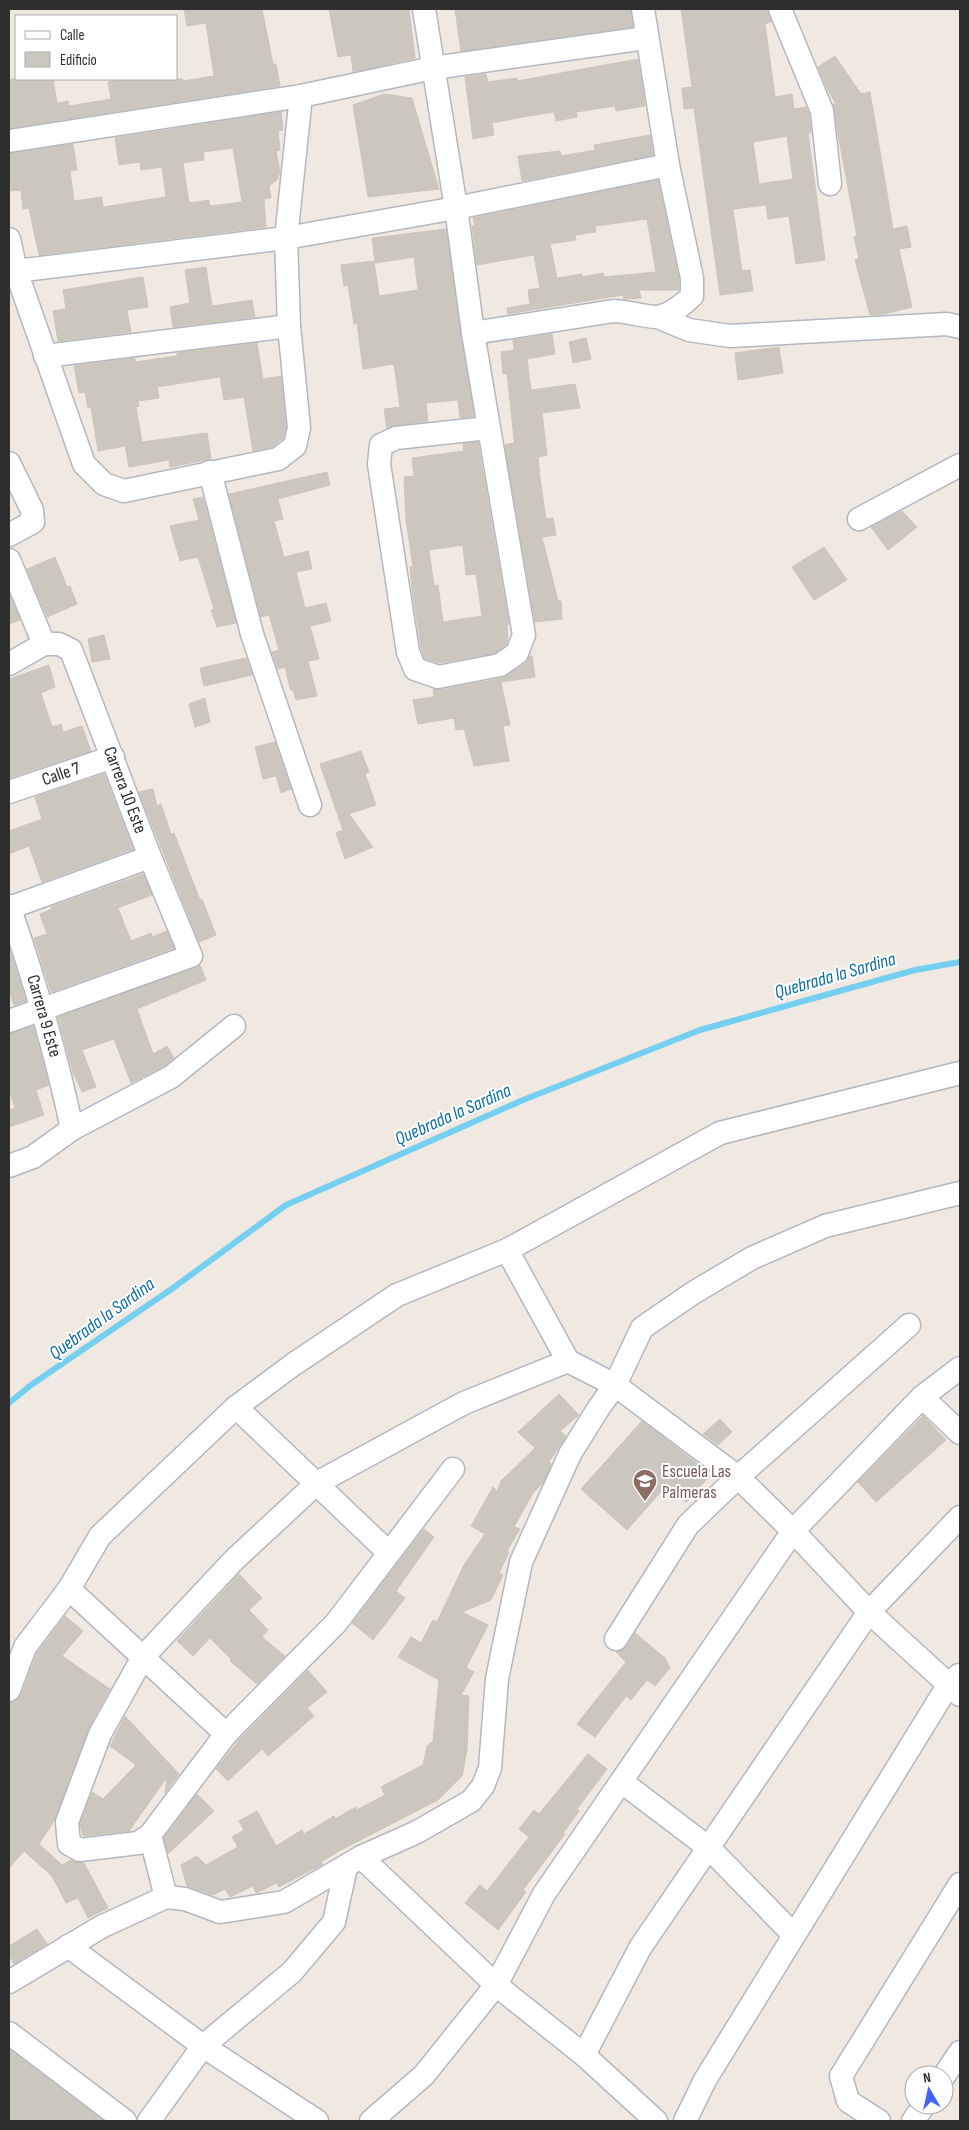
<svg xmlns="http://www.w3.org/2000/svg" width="969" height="2130" font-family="'Sofia Sans Condensed',sans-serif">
<rect width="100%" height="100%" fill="#efe9e1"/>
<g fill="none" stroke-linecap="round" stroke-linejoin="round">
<!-- stream -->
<polyline stroke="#75cff0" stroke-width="6" points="9,1403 31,1385 173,1288 286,1205 523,1100 700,1030 915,970 960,962"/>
</g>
<!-- building -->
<g fill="#cbc7bf" stroke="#cbc5ba" fill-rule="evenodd">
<polygon points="184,9 262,9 273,64 276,64 280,86 9,128 9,79 53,79 57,103 68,101 69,106 111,99 108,82 126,79 182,79 183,81 214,76 206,23 187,26"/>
<polygon points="329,9 409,9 415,58 353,72 351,55 338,57"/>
<polygon points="455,9 630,9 633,27 461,51"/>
<path d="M681 9H767L771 22 765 24 775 97 792 94 794 109 806 107 809 114 811 132 808 133 825 260 796 264 789 216 768 219 766 205 733 209 742 271 750 270 753 291 720 295 694 108 684 109 682 88 692 87ZM787 136 793 179 759 184 753 142Z"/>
<polygon points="835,56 861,94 870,92 893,229 907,226 911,247 899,249 912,307 884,314 870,315 855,260 859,259 854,237 857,236 837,129 833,104 836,104 828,90 818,67"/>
<polygon points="638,59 645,106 616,111 615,106 576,112 577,117 556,121 554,112 523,117 492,123 494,135 473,139 465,77 486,74 488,82 517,78 517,81"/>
<polygon points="384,94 412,98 439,189 368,197 353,105"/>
<path d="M281 112 283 130 278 131 280 150 276 151 280 172 277 180 269 186 271 198 264 199 266 227 39 255 29 208 23 209 21 190 11 191 9 154 73 144 77 170 70 171 74 201 102 197 103 207 166 197 162 167 141 170 140 162 119 165 115 138ZM233 148 242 202 210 206 209 200 189 203 183 163 204 160 203 152Z"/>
<polygon points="650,135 653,155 522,181 518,156 560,151 561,156 595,150 594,145"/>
<path d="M658 180 679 279V290H639L641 298 624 299 623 295 508 314 507 308 530 304 528 290 540 288 534 255 477 265 472 226H475L473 218ZM647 219 656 272 604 277 603 273 582 277V274L557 278 550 244 576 240 575 235 596 232 595 226Z"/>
<polygon points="446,229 474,416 460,418 458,400 426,403 428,421 387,428 384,409 400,407 394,364 363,369 357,323 354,324 348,285 344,286 341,265 374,261 379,296 418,290 414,257 375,263 372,238"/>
<polygon points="206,267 212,306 252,300 255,317 173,327 170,307 190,303 185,270"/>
<polygon points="143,277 148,307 127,310 131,332 58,341 53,311 66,309 63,290"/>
<polygon points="552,334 555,354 527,359 531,390 575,384 580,408 542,413 547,455 538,457 540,478 546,519 553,518 556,535 542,537 558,601 561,601 562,619 535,622 505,445 514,443 514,439 507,373 503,374 501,352 514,350 513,340"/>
<polygon points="586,338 591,359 573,363 569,342"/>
<polygon points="257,343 263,379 281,376 286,427 283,438 272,447 253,451 244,397 224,400 220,377 157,387 159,398 138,401 139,406 136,407 142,442 207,433 211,459 170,467 169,460 129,467 125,446 98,451 91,407 88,408 85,392 79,393 74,366 135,358 135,362 177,356 177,353"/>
<polygon points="779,347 783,373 738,380 735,353"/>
<path d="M478 442 509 625H507L508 639 506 645 495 653 439 663 425 659 421 648 412 589 410 567H413L406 520 404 477 414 476 412 458 464 451 463 444ZM463 545 466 575 476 574 482 616 443 622 438 585 434 586 429 550Z"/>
<polygon points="327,472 330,485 278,499 283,519 274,521 284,557 308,551 312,569 296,572 305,608 326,603 331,621 310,626 319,659 308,661 317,696 296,700 293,690 291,691 285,667 278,669 272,652 279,650 269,615 261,617 229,494"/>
<polygon points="203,497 236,623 217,627 211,610 214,609 198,557 180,561 170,526 199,520 193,499"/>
<polygon points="902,511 917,527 888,550 871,527"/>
<polygon points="824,547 847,580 814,600 792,567"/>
<polygon points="55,557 67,587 70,586 77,604 47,617 27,569"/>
<polygon points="9,594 20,620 9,624"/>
<polygon points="104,635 110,659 92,662 88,639"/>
<polygon points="530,656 532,656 535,677 501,682 510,725 503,726 509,761 474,766 464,729 456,730 454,718 418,724 413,700 434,697 433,689 440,690 503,678 525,664"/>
<polygon points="246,658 252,675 204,686 200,668"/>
<polygon points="49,665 55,687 41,693 52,727 61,724 63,732 82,726 91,751 9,778 9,679"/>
<polygon points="205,698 210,722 195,727 189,704"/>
<polygon points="275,742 291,789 281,793 276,776 263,779 255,747"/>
<polygon points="361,751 369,772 365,774 376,805 349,814 373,847 345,859 336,833 343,830 320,764"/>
<polygon points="104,774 133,849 42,882 29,846 9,854 9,831 42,819 35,797"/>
<polygon points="153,789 157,806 161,804 171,834 174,833 200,900 202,899 216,935 199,942 139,792"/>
<polygon points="143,874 152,895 118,908 131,941 151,933 152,937 167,931 174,948 51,992 34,938 47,934 40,914 52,909 51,907"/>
<polygon points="9,947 26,1001 14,1005 9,991"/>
<polygon points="200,965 206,980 137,1009 153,1054 167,1046 174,1058 164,1066 131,1083 114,1039 82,1050 96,1087 82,1092 75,1076 74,1076 58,1017"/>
<polygon points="33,1026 49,1085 36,1090 44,1115 9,1127 9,1110 15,1108 9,1090 9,1034"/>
<polygon points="559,1394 579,1415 560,1431 566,1436 549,1462 551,1464 543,1483 533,1493 514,1527 520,1529 507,1551 509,1552 499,1573 503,1575 491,1600 462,1612 488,1625 466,1668 474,1672 461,1695 469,1696 467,1750 462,1776 438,1800 339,1851 321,1862 323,1864 279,1887 277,1883 256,1893 253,1886 230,1897 225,1889 213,1895 187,1886 181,1865 197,1856 206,1865 238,1847 232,1837 244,1830 239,1821 257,1811 276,1846 302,1830 304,1834 334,1816 335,1819 356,1807 357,1810 385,1795 381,1787 423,1765 427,1746 433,1741 439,1680 398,1657 411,1637 421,1643 433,1620 437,1622 464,1565 485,1534 471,1526 493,1487 497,1491 501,1481 535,1448 518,1432"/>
<polygon points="923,1416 946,1440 876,1502 858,1482"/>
<polygon points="720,1419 732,1432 718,1445 703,1434"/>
<polygon points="642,1421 698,1464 710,1476 686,1502 667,1485 627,1530 581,1489"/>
<polygon points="424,1529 434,1537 396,1591 405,1598 373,1640 352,1623"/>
<polygon points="239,1574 262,1598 249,1610 268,1630 262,1637 285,1656 257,1684 230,1661 231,1659 210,1638 193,1656 177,1641"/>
<polygon points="65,1616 83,1631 62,1656 110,1689 88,1729 54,1821 39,1844 62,1865 71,1860 84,1863 108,1908 88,1918 78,1898 66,1903 52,1876 24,1851 9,1868 9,1703 17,1700 21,1695 37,1653"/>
<polygon points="635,1633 665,1658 670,1668 655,1686 647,1680 631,1700 626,1696 595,1737 577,1724 626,1662 616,1652 627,1646"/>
<polygon points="308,1670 327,1692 307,1708 314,1716 268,1756 262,1749 228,1781 216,1769 240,1739"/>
<polygon points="125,1716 179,1774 165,1793 167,1777 129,1831 83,1836 80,1824 92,1792 103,1799 136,1765 110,1746"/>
<polygon points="588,1754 607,1769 577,1809 579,1811 563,1833 565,1834 523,1890 526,1892 498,1930 465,1903 480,1885 487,1891 529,1837 519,1829 534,1810 539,1814"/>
<polygon points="197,1794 214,1811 168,1854 164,1838"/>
<polygon points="37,1929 47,1944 14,1964 9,1955 9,1946"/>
<polygon points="10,2050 104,2121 9,2121"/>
</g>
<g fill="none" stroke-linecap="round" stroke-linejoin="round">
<defs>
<g id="minor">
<polyline points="424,9 456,208 473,333 524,635 517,653 500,665 438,677 415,669 408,652 379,464 381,445 396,438 488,428"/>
<polyline points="780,9 822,111 830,184"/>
<polyline points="9,141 301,96 433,68 646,38"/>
<polyline points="9,239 16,271 84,464 104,484 124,491 278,459 295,446 299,428 289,326 286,238 301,96"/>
<polyline points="16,271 286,238 456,208 668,165"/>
<polyline points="658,317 689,330 730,336 947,324 960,327"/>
<path d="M473 333 614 311C624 311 653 318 658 317 670 315 684 304 692 296V278L668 165 643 9"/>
<polyline points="45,356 289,326"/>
<polyline points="9,463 32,510 33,522 9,535"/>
<polyline points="210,472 252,634 310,805"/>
<polyline points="859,519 960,465"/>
<polyline points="9,560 44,644"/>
<polyline points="9,664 44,644"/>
<polyline points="9,792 113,757"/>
<path d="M9 906C34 979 56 1052 72 1129"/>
<polyline points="9,908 150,857"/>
<polyline points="9,1021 191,956 150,857 71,650 59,644 44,644"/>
<polyline points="9,1166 33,1157 72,1129 171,1077 234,1026"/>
<polyline points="507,1250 568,1361 615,1385 738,1477 793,1531 869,1612 960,1695"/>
<polyline points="922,1397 960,1433"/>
<polyline points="236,1407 389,1553"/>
<polyline points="453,1469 336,1623 226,1734 150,1835 138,1843 80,1850 69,1844 67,1822 100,1734 143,1657 234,1560 317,1483 464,1403 568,1361"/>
<polyline points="69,1589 226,1734"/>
<polyline points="616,1639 688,1525 738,1477 909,1325"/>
<polyline points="9,1690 25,1647 69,1589 100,1536 236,1407 294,1364 397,1295 507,1250 720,1133 960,1073"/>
<polyline points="622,1782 709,1848 794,1935"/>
<polyline points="150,1835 166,1897"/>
<polyline points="361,1857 496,1985 584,2055 656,2121"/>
<polyline points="68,1946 203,2046 317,2121"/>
<polyline points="9,1982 101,1927 166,1897 185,1899 220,1912 284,1902 361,1857 417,1832 471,1801 483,1786 490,1768 497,1679 521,1562 570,1454 598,1409 615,1385 642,1328 693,1293 752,1258 825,1226 960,1193"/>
<polyline points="9,2033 125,2121"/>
<polyline points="584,2055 640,1948 869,1612 960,1517"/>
<polyline points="944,2076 960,2052"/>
<polyline points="149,2121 203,2046 292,1972 334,1922 346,1867"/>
<polyline points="371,2121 424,2075 496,1985 544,1894 793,1531 922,1397 960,1368"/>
<polyline points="685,2121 705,2080 949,1684 959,1675"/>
<polyline points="879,2121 848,2101 841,2076 960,1884"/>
<polyline points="913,2121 924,2105"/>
</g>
</defs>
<!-- minor casing -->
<use href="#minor" stroke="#b4b7c1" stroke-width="25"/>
<!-- minor -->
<use href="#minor" stroke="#fff" stroke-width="22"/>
</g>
<!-- icons -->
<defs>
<symbol id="school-pin" viewBox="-11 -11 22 30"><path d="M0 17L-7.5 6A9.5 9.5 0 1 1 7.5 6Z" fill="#8d6e63" stroke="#fff"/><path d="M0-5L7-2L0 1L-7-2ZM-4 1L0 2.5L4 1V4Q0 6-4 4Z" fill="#fff"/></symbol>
</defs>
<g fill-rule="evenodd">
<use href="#school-pin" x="631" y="1467" width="28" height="38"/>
</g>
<g text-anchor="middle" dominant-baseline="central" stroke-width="4" stroke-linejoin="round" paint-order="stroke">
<!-- street labels -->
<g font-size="18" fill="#2e2e2e" stroke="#fff">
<text transform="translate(61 774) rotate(-19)">Calle 7</text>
<text transform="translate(125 790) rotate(69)">Carrera 10 Este</text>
<text transform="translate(44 1016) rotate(74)">Carrera 9 Este</text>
</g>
<!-- education labels -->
<g font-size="18" fill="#785e54" stroke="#fff" text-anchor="start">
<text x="662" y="1471">Escuela Las<tspan x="662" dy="21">Palmeras</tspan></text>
</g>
<!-- water labels -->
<g font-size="19" font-style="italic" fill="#0d6fa3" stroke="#fff">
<text transform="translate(835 976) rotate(-16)">Quebrada la Sardina</text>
<text transform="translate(453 1115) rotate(-24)">Quebrada la Sardina</text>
<text transform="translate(102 1319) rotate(-36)">Quebrada la Sardina</text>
</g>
</g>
<!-- border -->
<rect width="969" height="2130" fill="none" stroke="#2e2e2e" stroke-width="20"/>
<!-- legend -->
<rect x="15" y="15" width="162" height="65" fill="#ffffff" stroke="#ababab"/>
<rect x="25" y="31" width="25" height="8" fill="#ffffff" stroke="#ababab"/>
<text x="60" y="40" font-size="15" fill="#2e2e2e">Calle</text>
<rect x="25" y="52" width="25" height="15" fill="#cbc7bf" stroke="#ababab"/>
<text x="60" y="65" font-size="15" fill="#2e2e2e">Edificio</text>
<!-- north arrow -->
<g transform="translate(929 2090) rotate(351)"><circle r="24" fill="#ffffff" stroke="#ababab"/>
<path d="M0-4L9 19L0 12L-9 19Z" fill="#4264fb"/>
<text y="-8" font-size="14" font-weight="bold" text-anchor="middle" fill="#2e2e2e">N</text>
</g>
</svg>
